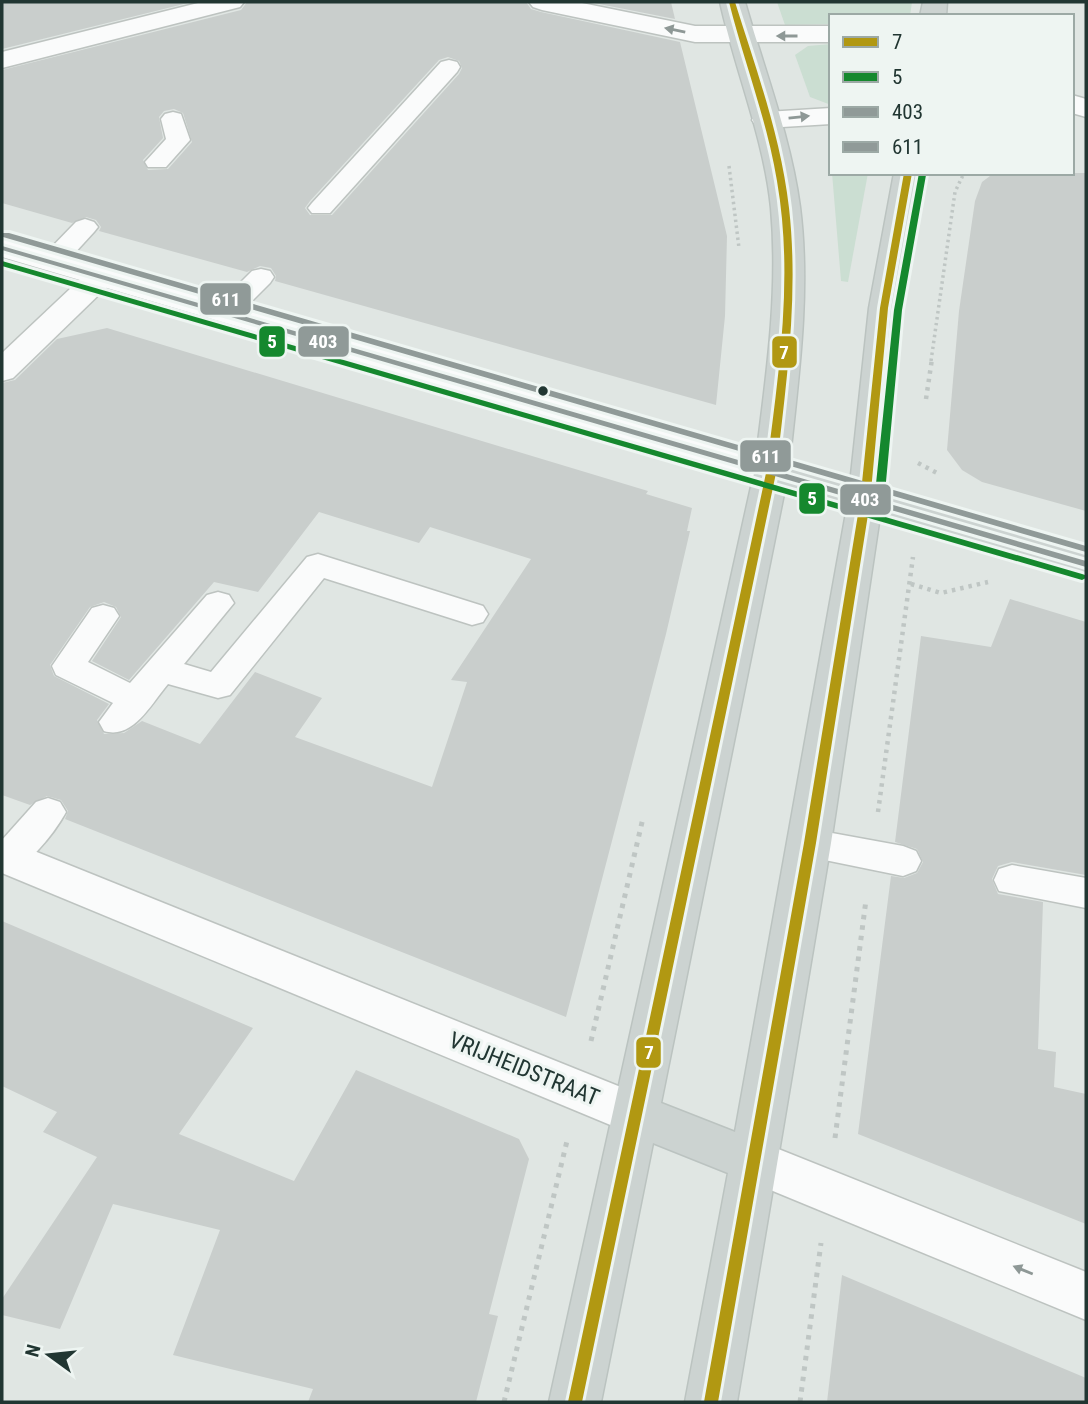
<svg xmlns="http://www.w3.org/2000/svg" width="1088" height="1404" font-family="'Roboto Condensed',sans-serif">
<rect width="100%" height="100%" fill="#e0e6e3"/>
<!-- green -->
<g fill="#cbded2">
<polygon points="777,2 912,2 910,16 831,16 831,24 785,25"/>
<polygon points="831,44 831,105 810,97 795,55 808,46"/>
<polygon points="832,173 868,173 848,282 841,281"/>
</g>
<!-- building -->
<g fill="#c9cecc" fill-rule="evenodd">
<polygon points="2,2 192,2 2,49"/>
<path d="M247 2H526L531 9 541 12 680 42 727 236 725 316 716 405 275 281 276 276 271 268 260 266 247 272 99 231 101 227 96 220 86 217 72 223 2 203V70L241 10ZM448 57 459 61 462 68 459 74 332 215H310L305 208 310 201 439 60ZM174 109 183 113 192 142 168 169 148 170 143 160 163 138 159 117 164 111Z"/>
<polygon points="589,2 671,2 675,19"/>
<polygon points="994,173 1086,173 1086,511 982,482 962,470 947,450 959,311 975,201 982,182"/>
<path d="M107 328 648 491 646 494 692 508 687 531H690L666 634 566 1017 65 819 68 811 61 800 47 796 30 805 2 795V383L15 380 57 339ZM319 512 419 543 430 527 531 559 451 680 467 682 432 787 295 737 322 698 255 672 200 744 142 721 124 733 104 734 97 720 109 704 54 676 50 665 90 607 104 602 116 607 121 617 92 661 129 680 214 582 258 592Z"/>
<polygon points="1010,599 1086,622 1086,875 1012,862 998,866 992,879 998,894 1043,902 1038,1049 1056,1052 1054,1087 1086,1094 1086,1224 858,1134 891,876 904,878 917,873 923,862 917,849 895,842 921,636 991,647"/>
<polygon points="2,921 253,1028 179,1134 294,1181 356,1070 519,1139 529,1159 489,1314 498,1316 476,1402 308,1402 313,1389 173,1355 220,1230 113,1204 60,1329 2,1315 2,1299 97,1157 43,1132 57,1112 2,1086"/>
<polygon points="842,1275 1086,1378 1086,1402 827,1402"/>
</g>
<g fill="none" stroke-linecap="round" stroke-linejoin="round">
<defs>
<g id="lane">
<polygon points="449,60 457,62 460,67 457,72 330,213 312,213 308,208 312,203 441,62"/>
<polygon points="173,112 181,114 190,140 166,167 148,167 145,162 166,139 161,119 165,114"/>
<polygon points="85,219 94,222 98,227 94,232 61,268 43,268 39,262 43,256 76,222"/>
<polygon points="261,269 270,271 274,277 270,283 233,320 215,320 211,314 215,308 252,271"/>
<path d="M318 554 483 606 488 614 483 622 472 625 324 578 230 695 218 698 168 684C151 704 133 740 104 731L99 722 113 703 56 675 52 666 92 608 103 605 114 608 119 616 88 662 130 683 207 595 218 592 229 595 234 603 184 664 211 672 307 557Z"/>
<path d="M48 798 60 802 66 812C57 829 22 877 2 870V840L36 802Z"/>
<polygon points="810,829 903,846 916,851 921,861 916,871 903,876 810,857 797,853 792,843 797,833"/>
<polygon points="1012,865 1086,878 1086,908 999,891 994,880 999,869"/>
</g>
<g id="street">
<polygon points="202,2 244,2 240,7 2,68 2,52"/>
<polygon points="529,2 577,2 695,26 831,26 831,42 695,42 542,10 533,7"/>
<polygon points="1072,95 1086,99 1086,117 1072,113"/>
<polygon points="831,108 831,124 766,128 756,126 752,120 756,114 766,112"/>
<polygon points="101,267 112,270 116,276 112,282 13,378 2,381 2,353 90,270"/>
<polygon points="2,838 653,1100 660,1115 653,1130 637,1136 2,873"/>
<polygon points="751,1138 1086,1272 1086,1320 734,1175 727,1160 734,1145"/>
</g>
<polygon id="secondary" points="2,239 783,465 788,473 783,481 771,484 2,257"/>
<g id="primary">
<path d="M720 2H745C764 69 791 138 800 207 811 293 798 381 789 467L850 484 869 308 894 173H922L899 308 883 493 1086 551V577L880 516 831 843 737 1402H685L728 1173 653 1143 601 1402H549L754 473C765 385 779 297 771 208 764 138 735 70 720 2ZM785 489 847 507 735 1132 661 1103Z"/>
<polygon points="923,2 947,2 946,16 920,16"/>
</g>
</defs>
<!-- lane casing -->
<use href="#lane" stroke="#bdc3c0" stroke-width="3"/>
<!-- street casing -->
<use href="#street" stroke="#bdc3c0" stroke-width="3"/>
<!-- secondary casing -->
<use href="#secondary" stroke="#bdc3c1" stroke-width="3"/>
<!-- primary casing -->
<use href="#primary" stroke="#bbc3c0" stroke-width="3"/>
<!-- path-far2 -->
<g stroke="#bfc6c4" stroke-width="3.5" stroke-dasharray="2.5 3.5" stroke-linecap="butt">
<polyline points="729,166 739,248"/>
<polyline points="931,361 955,192 964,173"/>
</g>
<!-- path-far1 -->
<g stroke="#bfc6c4" stroke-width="4.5" stroke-dasharray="3.5 5" stroke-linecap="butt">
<polyline points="926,399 932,359"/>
<polyline points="918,463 939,474"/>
<polyline points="911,584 941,593 988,582"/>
<polyline points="878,812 913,557"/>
</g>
<!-- path -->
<g stroke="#bfc6c4" stroke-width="5" stroke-dasharray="4.5 6" stroke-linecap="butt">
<polyline points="591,1041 643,818"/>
<polyline points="835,1138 866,900"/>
<polyline points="504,1402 567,1141"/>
<polyline points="800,1402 821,1243"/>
</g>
<!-- lane -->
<use href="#lane" fill="#fafbfb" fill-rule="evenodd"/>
<!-- street -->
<use href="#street" fill="#fafbfb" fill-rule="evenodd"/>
<!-- secondary -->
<use href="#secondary" fill="#fafbfb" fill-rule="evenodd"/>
<!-- primary -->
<use href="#primary" fill="#ccd3d1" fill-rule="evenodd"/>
<defs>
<g id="bus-1">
<path d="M729 2H735C756 69 781 137 789 208 799 296 786 385 776 473L582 1402H568L766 473C778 377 794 278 777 181 767 120 744 62 729 2Z"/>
<polygon points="904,173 912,173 888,308 870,502 816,843 718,1402 704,1402 804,843 860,502 880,308"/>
</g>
<g id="bus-2">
<polygon points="919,173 925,173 926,175 902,310 884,503 879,506 874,503 894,310"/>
<polygon points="2,261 1082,574 1085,575 1086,578 1082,580 2,266"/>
</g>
<polygon id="bus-3" points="2,246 1086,561 1086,567 2,250"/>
<polygon id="bus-4" points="3,233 9,233 1086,546 1086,552 3,237"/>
</defs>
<!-- bus-1 casing -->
<use href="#bus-1" stroke="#eef5f2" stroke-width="6"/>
<!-- bus-2 casing -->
<use href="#bus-2" stroke="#eef5f2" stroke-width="6"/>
<!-- bus-3 casing -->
<use href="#bus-3" stroke="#eef5f2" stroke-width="6"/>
<!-- bus-4 casing -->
<use href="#bus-4" stroke="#eef5f2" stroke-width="6"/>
<!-- bus-1 -->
<use href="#bus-1" fill="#b19812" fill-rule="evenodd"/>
<!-- bus-2 -->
<use href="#bus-2" fill="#15882e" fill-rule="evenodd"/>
<!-- bus-3 -->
<use href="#bus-3" fill="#909a98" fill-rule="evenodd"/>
<!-- bus-4 -->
<use href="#bus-4" fill="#909a98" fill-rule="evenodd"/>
</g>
<!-- one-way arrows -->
<defs><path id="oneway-solid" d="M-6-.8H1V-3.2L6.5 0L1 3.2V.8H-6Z" transform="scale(1.75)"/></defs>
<g fill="#8e9896">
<use href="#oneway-solid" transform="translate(675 30) rotate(-168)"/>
<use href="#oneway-solid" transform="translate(787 36) rotate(180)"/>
<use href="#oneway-solid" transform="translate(799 117) rotate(-6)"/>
<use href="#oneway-solid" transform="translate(1023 1270) rotate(-158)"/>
</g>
<!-- markers -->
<circle fill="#213632" stroke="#eef5f2" stroke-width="2.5" cx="543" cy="391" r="6"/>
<g text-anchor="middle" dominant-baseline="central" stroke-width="6" stroke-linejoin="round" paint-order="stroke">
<!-- street labels -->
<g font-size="23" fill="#213632" stroke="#eef5f2">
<text transform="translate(524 1069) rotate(22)">VRIJHEIDSTRAAT</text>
</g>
</g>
<g stroke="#eef5f2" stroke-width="2.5">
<rect x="199" y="282" width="53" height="34" rx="7" fill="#909a98"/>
<rect x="258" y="325" width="28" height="33" rx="7" fill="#15882e"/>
<rect x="297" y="325" width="53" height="33" rx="7" fill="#909a98"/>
<rect x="771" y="335" width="27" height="34" rx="7" fill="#b19812"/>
<rect x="739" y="439" width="53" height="34" rx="7" fill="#909a98"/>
<rect x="798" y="482" width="28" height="33" rx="7" fill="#15882e"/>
<rect x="839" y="483" width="53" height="33" rx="7" fill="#909a98"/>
<rect x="635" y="1036" width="27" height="33" rx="7" fill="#b19812"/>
</g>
<g font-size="19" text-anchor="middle" font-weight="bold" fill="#fff">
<text x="226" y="306">611</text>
<text x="272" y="348">5</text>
<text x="323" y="348">403</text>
<text x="784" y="359">7</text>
<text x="766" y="463">611</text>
<text x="812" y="505">5</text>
<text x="865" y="506">403</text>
<text x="649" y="1059">7</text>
</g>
<!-- border -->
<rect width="1088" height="1404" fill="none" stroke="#213632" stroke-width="7"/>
<!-- legend -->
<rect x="829" y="14" width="245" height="161" fill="#eef5f2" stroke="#9ca9a5" stroke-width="2"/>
<rect x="843" y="37" width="35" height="10" fill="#b19812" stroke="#9ca9a5" stroke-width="2"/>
<text x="892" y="49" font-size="21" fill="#213632">7</text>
<rect x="843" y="72" width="35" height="10" fill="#15882e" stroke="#9ca9a5" stroke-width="2"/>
<text x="892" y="84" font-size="21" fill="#213632">5</text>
<rect x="843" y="107" width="35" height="10" fill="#909a98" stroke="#9ca9a5" stroke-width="2"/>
<text x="892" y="119" font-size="21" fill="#213632">403</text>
<rect x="843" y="142" width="35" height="10" fill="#909a98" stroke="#9ca9a5" stroke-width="2"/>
<text x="892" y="154" font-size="21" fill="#213632">611</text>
<!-- north arrow -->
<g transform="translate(49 1355) rotate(285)" stroke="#eef5f2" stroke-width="5" paint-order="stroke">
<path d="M0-5L12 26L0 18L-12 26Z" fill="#213632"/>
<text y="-10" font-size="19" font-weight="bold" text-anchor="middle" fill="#213632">N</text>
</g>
</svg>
